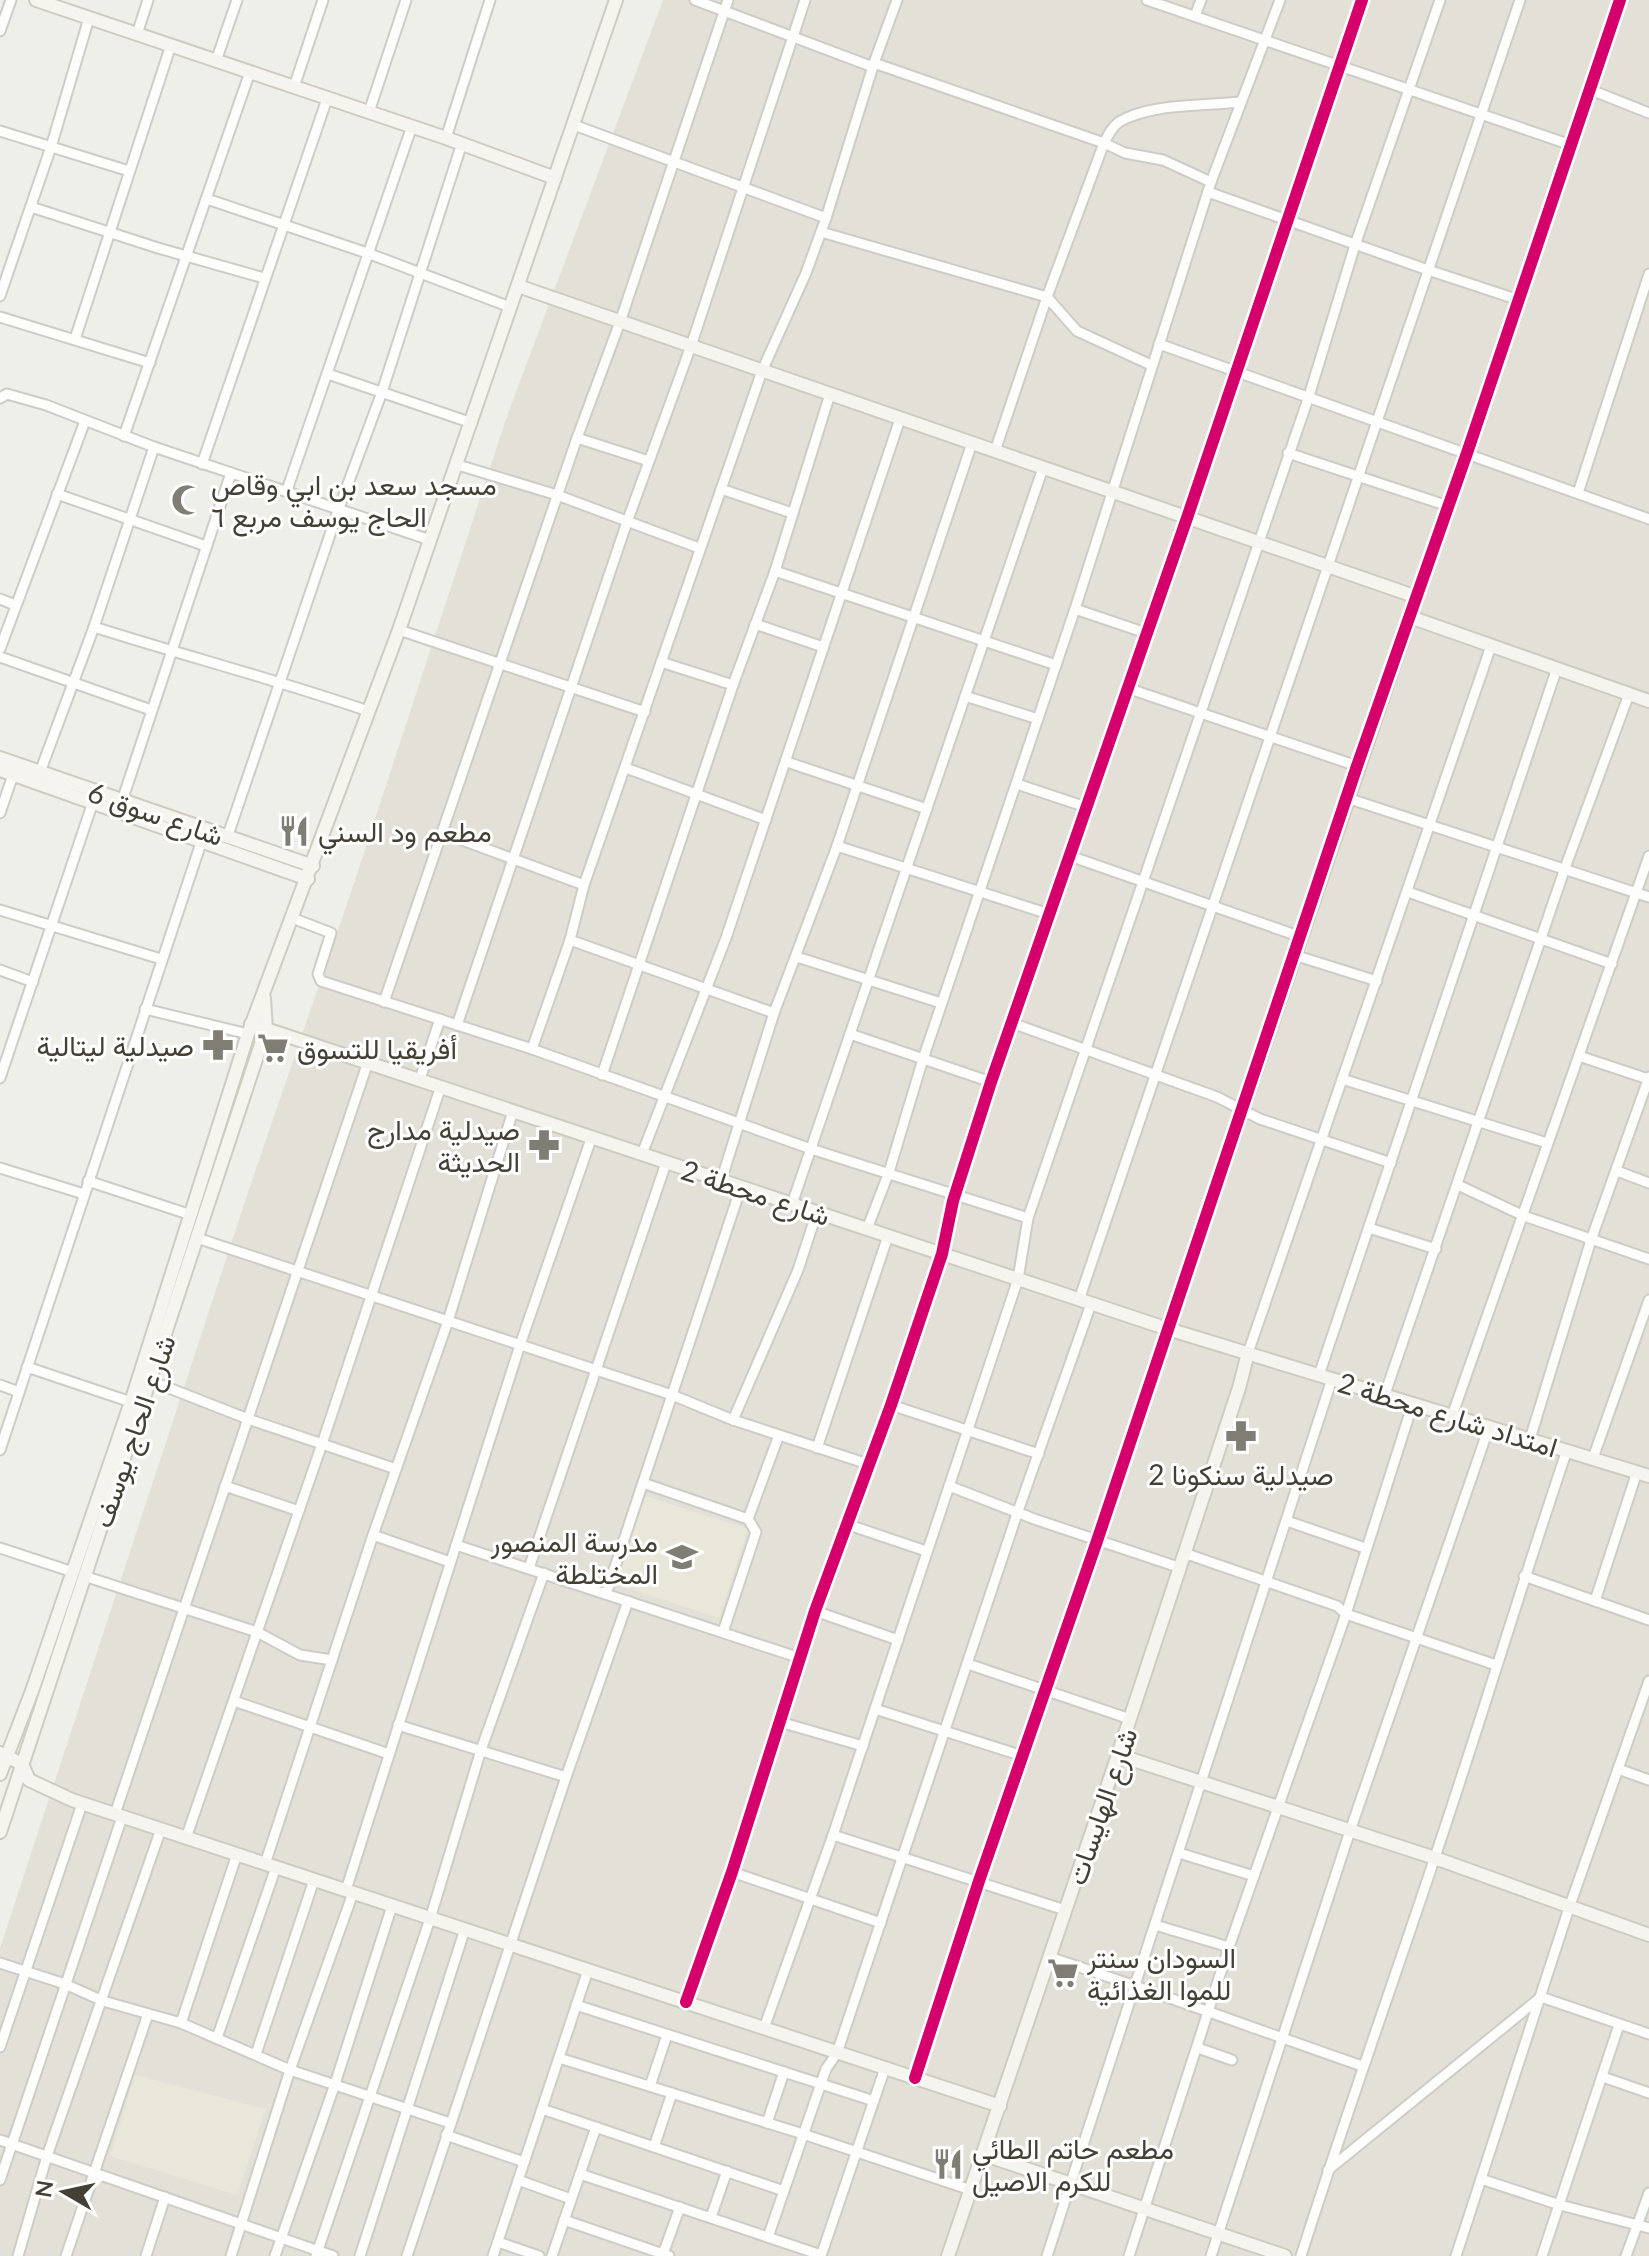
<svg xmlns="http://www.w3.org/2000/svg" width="1649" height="2256" font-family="Lato,Vazirmatn,sans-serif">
<rect width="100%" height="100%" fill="#efefea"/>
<!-- residential -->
<polygon fill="#e3e1d7" points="663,0 1649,0 1649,2256 0,2256 0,1948 248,1192 352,889 507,416"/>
<!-- education -->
<g fill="#e9e7da">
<polygon points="645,1496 748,1529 719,1618 615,1584"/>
<polygon points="135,2075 266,2109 237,2195 110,2156"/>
</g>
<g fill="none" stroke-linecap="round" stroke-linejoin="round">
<defs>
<g id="street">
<polyline points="695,0 873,67"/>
<polyline points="1147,0 1571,145"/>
<polyline points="1195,16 1201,0"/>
<polyline points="0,31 11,0"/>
<polyline points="137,34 148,0"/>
<polyline points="216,61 237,0"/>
<polyline points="874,63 1104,143 1125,153 1163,160 1211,182"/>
<polyline points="294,87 323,0"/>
<polyline points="1591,90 1649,113"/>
<polyline points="369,112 406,0"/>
<polyline points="574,125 826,218"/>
<polyline points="0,131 129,171"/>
<polyline points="446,138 490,0"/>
<polyline points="1208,192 1428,270 1519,300"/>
<polyline points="207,199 370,254 510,307"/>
<polyline points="31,207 158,248 264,278"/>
<polyline points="821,232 1047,297 1077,331 1151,365"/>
<polyline points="0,296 51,147 89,18"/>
<polyline points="0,317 150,363"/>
<polyline points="75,339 171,45"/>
<polyline points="1159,344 1649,519"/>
<polyline points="328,374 472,423"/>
<polyline points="0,398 7,394 46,405 154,447 430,540"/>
<polyline points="124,436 250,72"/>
<polyline points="577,438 649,461"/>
<path d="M995 451 1047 297 1104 143C1108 135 1112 127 1119 122 1150 103 1205 106 1240 102"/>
<polyline points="1288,453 1448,506"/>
<polyline points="202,464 327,99"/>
<polyline points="458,465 557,495 699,548"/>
<polyline points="721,489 792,513"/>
<polyline points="287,490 412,126"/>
<polyline points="1578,493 1649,274"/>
<polyline points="57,494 206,546"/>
<polyline points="775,571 1056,665"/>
<polyline points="0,599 15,605"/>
<polyline points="1075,609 1146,633"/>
<polyline points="1410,617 1620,0"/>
<polyline points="755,624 823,647"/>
<path d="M94 627C185 656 278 680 368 711"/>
<polyline points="399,630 645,712"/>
<polyline points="0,649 85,421"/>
<polyline points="0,657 151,710"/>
<polyline points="661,662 733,685"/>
<polyline points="1127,688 1357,766"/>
<polyline points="965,696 1038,719"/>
<polyline points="787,762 927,809"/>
<polyline points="626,768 766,820"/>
<polyline points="40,772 94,627 154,447"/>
<polyline points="1017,784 1086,807"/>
<polyline points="1347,798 1649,897"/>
<polyline points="122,801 231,473"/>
<polyline points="0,813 13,775"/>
<polyline points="443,833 584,885"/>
<polyline points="227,838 339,508 382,392 462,143"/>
<polyline points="837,846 1049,914"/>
<polyline points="1070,856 1301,937"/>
<polyline points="1408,892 1612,964"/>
<polyline points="0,910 161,959"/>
<polyline points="292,918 331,933 318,974 321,981 532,1049 811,1149 1028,1218"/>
<polyline points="570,940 774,1013"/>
<polyline points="1294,955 1377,981"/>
<polyline points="797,957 941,1003"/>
<polyline points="0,970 33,982"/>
<polyline points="384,1002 577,438 620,322 728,0"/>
<polyline points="145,1009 248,1034"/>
<polyline points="1012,1023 1217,1097 1260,1119 1391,1163"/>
<polyline points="457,1025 627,522 691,346 805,0"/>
<polyline points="850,1034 991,1082"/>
<polyline points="532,1049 570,940 584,885 762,371 806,273 826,218 874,63 897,0"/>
<polyline points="1579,1056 1648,1079"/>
<polyline points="602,1075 733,685 775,571 830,394"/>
<polyline points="0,1078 93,802"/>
<polyline points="420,1079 440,1019"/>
<polyline points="1342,1079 1547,1143"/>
<polyline points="642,1154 726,938 900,419"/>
<polyline points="0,1168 84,1194"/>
<polyline points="1617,1171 1649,1183"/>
<polyline points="88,1181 191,1215"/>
<polyline points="721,1181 774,1013 837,846 972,443"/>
<polyline points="1458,1185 1524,1216 1649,1259"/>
<polyline points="792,1204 1043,468"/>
<polyline points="1369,1228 1436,1249"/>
<polyline points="867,1229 889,1172 923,1059 1075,609 1211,182 1280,0"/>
<polyline points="197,1238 672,1395 733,1420 868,1464"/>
<polyline points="1079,1300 1520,0"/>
<polyline points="1248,1353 1491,646"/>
<polyline points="27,1367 131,1402"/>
<polyline points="1319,1375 1557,668"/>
<polyline points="151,1381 248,1419 396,1469"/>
<polyline points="0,1385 19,1392"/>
<polyline points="1385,1394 1565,868 1629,694"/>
<polyline points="891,1405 1039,1454"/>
<polyline points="1452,1416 1649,856"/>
<polyline points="733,1420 798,1270 817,1212"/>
<polyline points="1530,1439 1591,1240 1649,1077"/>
<polyline points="817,1448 888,1236"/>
<polyline points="0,1450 202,840"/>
<polyline points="1593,1458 1649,1300"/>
<polyline points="643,1483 748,1519"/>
<polyline points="225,1486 299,1511"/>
<polyline points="949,1486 1037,1520 1178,1567"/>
<polyline points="1287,1521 1365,1548"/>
<polyline points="846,1524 926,1551"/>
<polyline points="373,1535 450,1562"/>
<polyline points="456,1545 800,1658"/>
<polyline points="0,1548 73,1572"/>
<polyline points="1184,1553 1337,1606 1346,1614 1496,1665"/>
<polyline points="529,1568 666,1163"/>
<polyline points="84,1576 257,1632 300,1655 332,1660"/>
<polyline points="1524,1576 1649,1620"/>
<polyline points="606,1594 741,1187"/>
<polyline points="1595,1601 1637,1472"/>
<polyline points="815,1611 898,1640"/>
<polyline points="723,1632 756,1532 748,1519 779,1435"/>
<polyline points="968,1664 1130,1719"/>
<polyline points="234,1701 389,1754"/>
<polyline points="875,1709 1023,1756"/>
<polyline points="780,1722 863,1746"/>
<polyline points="398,1725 566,1777"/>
<polyline points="1618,1769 1649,1780"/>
<polyline points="115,1814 368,1062"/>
<polyline points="833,1835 1065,1910"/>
<polyline points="186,1838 322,1444 441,1086"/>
<polyline points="1179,1853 1254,1876"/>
<polyline points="265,1864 373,1535 448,1321 513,1111"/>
<polyline points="732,1872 881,1923"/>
<polyline points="346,1890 520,1345 592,1136"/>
<polyline points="1155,1925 1229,1947"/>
<path d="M1049 1957C1154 1991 1258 2030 1362 2066"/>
<polyline points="0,1963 65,1984 103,2001 181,2023 290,2070 450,2123"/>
<polyline points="686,2002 732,1872 815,1611 891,1405 942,1254 953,1201 991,1082 1187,518 1362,0"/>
<polyline points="576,2005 874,2101"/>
<polyline points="181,2023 237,1854"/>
<polyline points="764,2028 833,1835 1018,1279 1028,1218 1309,396 1355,245 1440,0"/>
<polyline points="217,2038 276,1867"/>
<polyline points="0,2047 82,1804"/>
<polyline points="1198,2048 1232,2060"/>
<polyline points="256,2054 314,1880"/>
<polyline points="559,2058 803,2134 971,2190"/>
<polyline points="1603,2077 1649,2093"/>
<polyline points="915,2078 979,1881 1168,1329"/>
<polyline points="650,2086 667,2035"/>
<polyline points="542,2109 784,2191"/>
<polyline points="767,2123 784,2072"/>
<polyline points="446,2135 524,2162"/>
<polyline points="0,2140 333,2256"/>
<polyline points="654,2147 672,2093"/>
<polyline points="1328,2170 1541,1997 1649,2034"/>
<polyline points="580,2174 821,2255"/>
<polyline points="1481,2179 1560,2205 1649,2228"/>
<polyline points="0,2180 122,1817"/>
<polyline points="518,2180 571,2199"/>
<polyline points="711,2217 727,2171"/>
<polyline points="564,2220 669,2256"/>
<polyline points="768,2237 826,2069 837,2053 1018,1511 1091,1304"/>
<polyline points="498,2242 539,2256"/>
<polyline points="663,2254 680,2207"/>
<polyline points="18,2256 47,2156 161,1829"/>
<polyline points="66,2256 148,2014"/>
<polyline points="146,2256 165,2197"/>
<polyline points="231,2256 290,2070 353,1893"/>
<polyline points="275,2256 335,2084 392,1906"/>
<polyline points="316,2256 430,1919 481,1750 544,1573"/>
<polyline points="360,2256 465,1929"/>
<polyline points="407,2256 566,1777 628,1601"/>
<polyline points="493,2256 588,1970"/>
<polyline points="552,2256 596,2127"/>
<polyline points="821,2256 885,2068"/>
<polyline points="1047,2256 1332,1379"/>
<polyline points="1129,2256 1229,1947 1346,1614 1413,1403"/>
<polyline points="1211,2256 1350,1831 1489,1427"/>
<path d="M1301 2256C1343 2123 1390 1992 1434 1860 1480 1724 1521 1586 1567 1450"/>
<polyline points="1456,2256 1569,1908 1649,1681"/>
<polyline points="1542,2256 1619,2025"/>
<polyline points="1626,2256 1649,2193"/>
</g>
<g id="secondary">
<polyline points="36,0 446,138 555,178"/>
<polyline points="518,286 1417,597"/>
<polyline points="0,758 313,866"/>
<polyline points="0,770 308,879"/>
<polyline points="251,1024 1168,1329 1649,1476"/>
<polyline points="1168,1329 1410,617 1649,701"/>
<polyline points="0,1753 22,1764 29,1780 72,1800 1000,2106"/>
<polyline points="1118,1755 1435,1858 1649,1935"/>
<polyline points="0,1774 32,1691 131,1402 248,1034 399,630 616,0"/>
<polyline points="0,1832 266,1029 264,998"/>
<polyline points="982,2154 1285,2256"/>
<polyline points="948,2256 1118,1755 1239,1388 1248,1353"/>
</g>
</defs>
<!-- street casing -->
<use href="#street" stroke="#cdccc7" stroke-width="13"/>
<!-- secondary casing -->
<use href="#secondary" stroke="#ceccc1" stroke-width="16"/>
<!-- street -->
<use href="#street" stroke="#fdfdfc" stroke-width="9"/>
<!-- secondary -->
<use href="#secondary" stroke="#f5f4ef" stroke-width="12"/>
<defs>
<g id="cycleway">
<polyline points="686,2002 732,1872 815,1611 891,1405 942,1254 953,1201 991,1082 1187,518 1362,0"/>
<polyline points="915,2078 979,1881 1097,1541 1357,766 1467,453 1620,0"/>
</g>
</defs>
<!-- cycleway casing -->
<use href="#cycleway" stroke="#fff" stroke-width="17"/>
<!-- cycleway -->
<use href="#cycleway" stroke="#d6006c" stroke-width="12"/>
</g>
<!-- icons -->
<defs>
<symbol id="mosque-bare" viewBox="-9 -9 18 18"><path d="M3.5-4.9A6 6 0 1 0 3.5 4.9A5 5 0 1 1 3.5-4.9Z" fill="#807d75" stroke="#fff" stroke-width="2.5" paint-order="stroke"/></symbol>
<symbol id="restaurant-bare" viewBox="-9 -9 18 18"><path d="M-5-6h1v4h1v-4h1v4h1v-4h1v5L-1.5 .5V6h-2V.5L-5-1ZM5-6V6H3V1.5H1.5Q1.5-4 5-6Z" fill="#807d75" stroke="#fff" stroke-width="2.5" paint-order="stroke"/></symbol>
<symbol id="pharmacy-bare" viewBox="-9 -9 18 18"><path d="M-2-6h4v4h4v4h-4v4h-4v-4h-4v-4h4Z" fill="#807d75" stroke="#fff" stroke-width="2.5" paint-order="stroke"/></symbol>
<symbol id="supermarket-bare" viewBox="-9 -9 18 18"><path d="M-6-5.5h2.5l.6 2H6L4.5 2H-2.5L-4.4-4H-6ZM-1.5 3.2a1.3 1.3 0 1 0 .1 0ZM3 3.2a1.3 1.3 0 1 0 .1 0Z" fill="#807d75" stroke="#fff" stroke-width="2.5" paint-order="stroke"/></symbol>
<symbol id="school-bare" viewBox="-9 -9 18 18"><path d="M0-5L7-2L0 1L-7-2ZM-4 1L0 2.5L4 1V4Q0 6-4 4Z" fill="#807d75" stroke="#fff" stroke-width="2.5" paint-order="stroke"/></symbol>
</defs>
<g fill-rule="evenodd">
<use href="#mosque-bare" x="165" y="478" width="44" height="44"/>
<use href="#restaurant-bare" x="272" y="809" width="44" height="44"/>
<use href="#pharmacy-bare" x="196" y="1023" width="44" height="44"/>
<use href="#supermarket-bare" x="251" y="1026" width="44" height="44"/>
<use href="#pharmacy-bare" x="522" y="1123" width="44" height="44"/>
<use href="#pharmacy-bare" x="1219" y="1414" width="44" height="44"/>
<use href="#school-bare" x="660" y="1535" width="44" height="44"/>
<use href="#supermarket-bare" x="1041" y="1951" width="44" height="44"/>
<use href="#restaurant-bare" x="926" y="2142" width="44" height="44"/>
</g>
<g text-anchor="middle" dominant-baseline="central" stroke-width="6" stroke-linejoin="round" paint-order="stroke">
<!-- poi labels -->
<g font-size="28" fill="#444036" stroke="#fff" text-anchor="start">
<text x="211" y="484">مسجد سعد بن ابي وقاص<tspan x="211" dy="32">الحاج يوسف مربع ٦</tspan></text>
<text x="318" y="831">مطعم ود السني</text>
<text x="194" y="1045" text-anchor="end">صيدلية ليتالية</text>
<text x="297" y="1048">أفريقيا للتسوق</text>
<text x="520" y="1129" text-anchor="end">صيدلية مدارج<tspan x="520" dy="32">الحديثة</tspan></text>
<text x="1241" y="1474" text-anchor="middle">صيدلية سنكونا 2</text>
<text x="658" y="1541" text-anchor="end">مدرسة المنصور<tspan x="658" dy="32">المختلطة</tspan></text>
<text x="1087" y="1957">السودان سنتر<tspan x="1087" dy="32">للموا الغذائية</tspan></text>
<text x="972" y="2148">مطعم حاتم الطائي<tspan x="972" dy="32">للكرم الاصيل</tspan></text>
</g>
<!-- street labels -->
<g font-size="28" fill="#444036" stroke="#fff">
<text transform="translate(156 813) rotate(19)">شارع سوق 6</text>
<text transform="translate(756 1192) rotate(18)">شارع محطة 2</text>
<text transform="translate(1448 1414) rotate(17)">امتداد شارع محطة 2</text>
<text transform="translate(133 1431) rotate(-71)">شارع الحاج يوسف</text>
<text transform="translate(1101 1806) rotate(-71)">شارع الهايسات</text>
</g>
</g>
<!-- north arrow -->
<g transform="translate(64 2192) rotate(279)" stroke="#ffffff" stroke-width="6" paint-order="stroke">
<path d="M0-6L14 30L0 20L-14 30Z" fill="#444036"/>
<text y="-12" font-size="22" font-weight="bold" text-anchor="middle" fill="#444036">N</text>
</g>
</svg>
